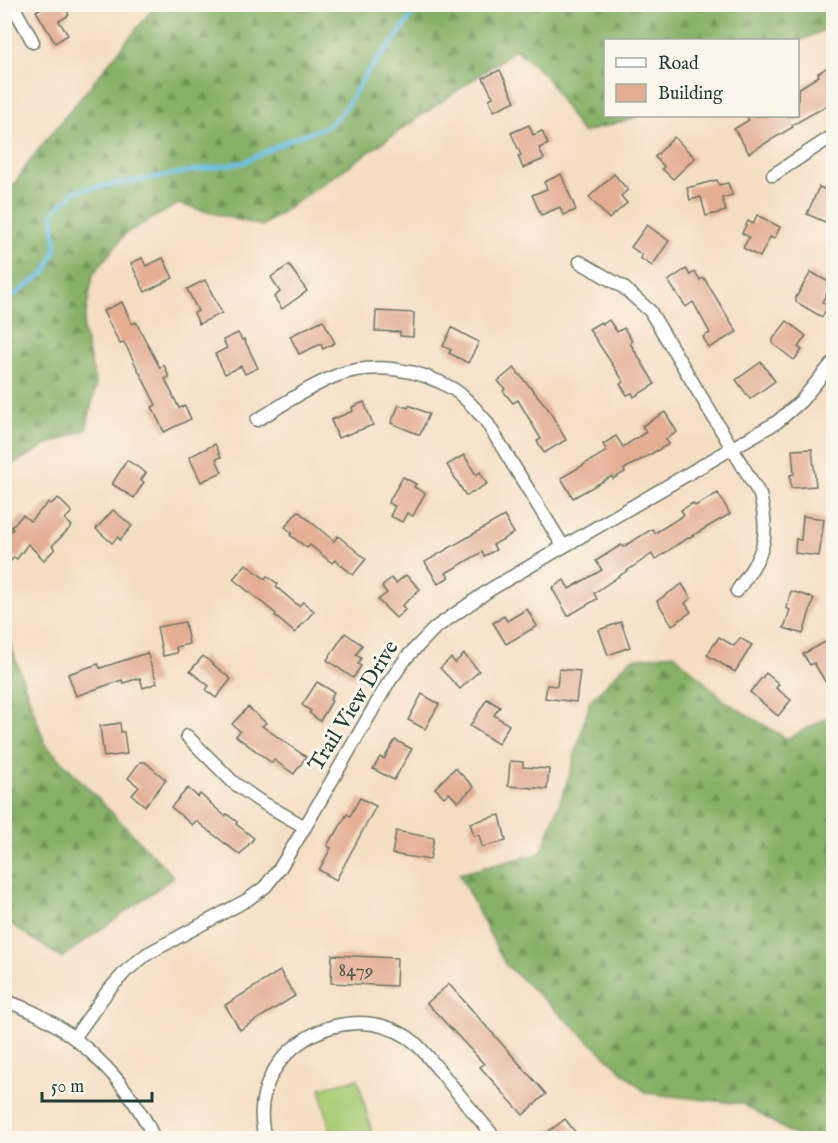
<svg xmlns="http://www.w3.org/2000/svg" width="838" height="1143" font-family="'IM FELL English',serif">
<defs>
<pattern id="forest-firs" width="22" height="20" patternUnits="userSpaceOnUse" patternTransform="scale(1.5)"><rect width="22" height="20" fill="#86b066"/><path d="M5 1l3.5 6h-7zM16 11l3.5 6h-7z" fill="#6d9055"/></pattern>
</defs>
<rect width="100%" height="100%" fill="#fbf7ec"/>
<filter id="ink" filterUnits="userSpaceOnUse"><feTurbulence type="fractalNoise" baseFrequency=".0167" numOctaves="2"/><feDisplacementMap in="SourceGraphic" scale="12" xChannelSelector="R" yChannelSelector="G"/><feConvolveMatrix kernelMatrix="1 2 1 2 8 2 1 2 1" color-interpolation-filters="sRGB"/></filter>
<filter id="wash" filterUnits="userSpaceOnUse"><feTurbulence type="fractalNoise" baseFrequency=".008" numOctaves="4" result="noise"/><feDisplacementMap in="SourceGraphic" scale="24" xChannelSelector="R" yChannelSelector="G"/><feGaussianBlur stdDeviation="1.35" result="paint"/><feColorMatrix in="noise" values="0 0 0 0 0 0 0 0 0 0 0 0 0 0 0 0 0 1.4 0 .05"/><feComposite in="paint" operator="in"/></filter>
<g filter="url(#wash)">
<rect width="100%" height="100%" fill="#f5dec2"/>
<!-- green -->
<polygon fill="#a8cc75" stroke="#648454" stroke-width="1.5" points="358,1079 373,1138 332,1138 320,1088"/>
<!-- forest -->
<g fill="url(#forest-firs)" stroke="#52764d" stroke-width="1.5">
<polygon points="156,5 833,4 834,25 798,42 606,40 606,116 640,116 582,133 545,75 516,50 262,226 178,204 126,233 93,274 83,329 96,385 86,430 46,445 5,469 5,198 31,159"/>
<polygon points="4,626 45,744 174,877 61,958 5,920"/>
<polygon points="674,654 726,702 787,739 833,715 833,1138 799,1138 743,1104 646,1093 505,964 459,874 541,853 569,777 590,701 631,659"/>
</g>
<g fill="none" stroke-linecap="round" stroke-linejoin="round">
<!-- stream -->
<polyline stroke="#6cc0e8" stroke-width="4.5" points="4,302 46,272 56,248 53,213 75,191 245,162 291,139 328,126 344,110 366,74 396,38 420,4"/>
</g>
<g id="blocks">
<!-- building -->
<g fill="#e4ae93">
<polygon points="48,4 63,4 69,15 59,21 68,35 55,43 36,11"/>
<polygon points="834,63 834,102 792,125 793,127 749,153 734,129 749,120 746,116 798,116 798,89 819,76 818,73"/>
<polygon points="500,70 515,101 494,111 489,99 493,97 483,78"/>
<polygon points="529,125 533,135 542,131 548,144 539,148 544,159 523,168 518,156 521,155 511,133"/>
<polygon points="674,137 695,158 673,179 662,169 664,166 655,157"/>
<polygon points="561,174 576,210 563,215 560,207 541,215 532,195 547,189 544,182"/>
<polygon points="614,174 628,190 621,196 627,203 609,219 589,197"/>
<polygon points="717,180 719,185 728,183 732,195 722,198 726,211 706,216 701,197 690,200 687,188"/>
<polygon points="819,187 834,193 834,226 807,214"/>
<polygon points="757,215 780,227 774,239 770,237 760,257 743,248 749,237 742,233 748,221 753,224"/>
<polygon points="647,225 669,241 652,266 640,258 642,255 631,247"/>
<polygon points="142,258 146,266 163,258 173,278 145,292 131,263"/>
<polygon points="289,265 307,291 282,309 274,297 280,292 271,277"/>
<polygon points="686,269 690,275 695,272 700,280 704,278 737,332 709,348 703,337 710,333 693,302 686,307 668,281"/>
<polygon points="811,272 832,284 822,302 828,306 822,317 796,302 796,297"/>
<polygon points="205,280 222,313 199,324 194,313 198,311 187,289"/>
<polygon points="122,302 132,324 136,322 160,368 164,365 169,377 165,379 179,408 185,406 191,419 164,432 152,407 156,405 124,342 120,344 103,311"/>
<polygon points="376,311 414,313 413,337 400,336 400,332 375,331"/>
<polygon points="323,320 335,343 323,349 321,344 299,354 290,336"/>
<polygon points="609,320 617,332 624,328 632,341 630,343 655,384 634,397 632,393 627,395 620,384 624,382 589,329 601,322 603,324"/>
<polygon points="787,321 806,336 798,347 802,350 794,360 773,344 773,339"/>
<polygon points="452,328 479,342 468,363 449,353 451,350 443,346"/>
<polygon points="238,333 242,340 244,339 258,368 245,374 241,366 225,374 215,354 227,348 223,340"/>
<polygon points="761,362 775,381 750,399 736,380"/>
<polygon points="514,368 547,407 566,440 544,453 537,441 541,439 518,400 513,403 503,391 505,389 498,381"/>
<polygon points="364,402 373,425 338,438 331,420 353,411 352,407"/>
<polygon points="399,405 408,408 409,405 429,414 420,435 391,423"/>
<polygon points="665,412 677,432 666,439 669,444 624,469 625,472 613,479 612,476 573,498 561,478 607,451 603,444 616,436 623,447 646,432 642,426"/>
<polygon points="215,444 221,457 216,459 222,472 201,482 189,457"/>
<polygon points="812,449 816,486 791,488 790,475 794,474 792,450"/>
<polygon points="464,455 476,475 480,472 487,484 466,496 447,465"/>
<polygon points="127,460 146,473 141,480 144,482 134,498 112,484"/>
<polygon points="403,477 416,484 414,487 425,493 413,516 407,513 402,522 390,516 395,506 388,503"/>
<polygon points="718,493 730,514 678,544 655,560 652,554 594,593 597,599 568,616 552,588 564,580 569,589 602,570 596,561 621,545 623,547 652,529 655,533 684,515 681,510 693,503 695,506"/>
<polygon points="58,498 72,512 65,519 72,526 52,546 55,549 44,560 28,544 17,559 14,557 4,569 4,539 13,529 11,527 23,515 30,521 49,502 51,504"/>
<polygon points="113,510 132,526 120,540 118,537 112,543 96,529"/>
<polygon points="298,511 334,541 338,536 366,559 353,575 335,560 332,563 310,545 307,548 290,535 292,533 285,527"/>
<polygon points="504,516 514,533 493,545 496,550 484,556 482,552 446,573 449,577 438,584 425,562"/>
<polygon points="803,516 824,519 819,556 795,553 796,539 801,540"/>
<polygon points="246,564 265,579 267,576 278,584 276,587 299,606 303,602 314,611 295,633 275,616 276,614 233,579"/>
<polygon points="406,575 420,589 402,606 406,609 396,618 378,600 387,593 382,587 391,578 396,583"/>
<polygon points="682,584 691,598 685,603 691,612 672,625 657,601"/>
<polygon points="791,591 814,598 803,634 784,628 790,610 786,608"/>
<polygon points="527,609 537,626 506,644 493,623 504,616 507,621"/>
<polygon points="185,622 189,644 176,647 177,653 163,656 157,627"/>
<polygon points="621,622 630,647 608,655 599,630"/>
<polygon points="345,633 362,645 356,655 361,658 358,664 361,666 353,678 327,660"/>
<polygon points="719,637 734,646 740,638 752,645 735,672 707,655"/>
<polygon points="825,642 834,656 834,679 826,683 814,663 810,665 803,654"/>
<polygon points="147,653 157,683 143,688 140,678 123,683 122,680 76,696 68,674 98,664 100,668"/>
<polygon points="464,654 479,671 460,689 440,668 451,658 455,663"/>
<polygon points="203,656 231,679 216,698 206,690 209,686 190,671"/>
<polygon points="559,669 580,671 576,702 545,698 547,685 557,686"/>
<polygon points="766,673 779,684 776,688 791,700 778,716 750,692"/>
<polygon points="317,682 334,692 330,700 332,701 320,721 309,713 311,711 302,705"/>
<polygon points="422,694 439,704 425,729 408,720"/>
<polygon points="487,699 500,707 494,715 509,725 498,744 470,726"/>
<polygon points="248,707 266,723 262,726 306,757 294,774 274,760 272,763 236,736 240,731 232,724"/>
<polygon points="120,723 121,732 124,732 127,754 104,757 100,726"/>
<polygon points="395,740 412,749 394,780 373,769 380,757 384,759"/>
<polygon points="510,761 523,762 523,767 549,769 547,789 508,786"/>
<polygon points="140,762 145,762 166,780 145,806 132,795 139,787 128,778"/>
<polygon points="455,768 474,787 458,802 449,793 444,797 435,788"/>
<polygon points="188,788 198,797 200,794 225,816 227,814 237,822 236,824 254,838 240,855 196,821 192,825 171,807"/>
<polygon points="360,798 376,806 336,880 319,870 331,848 327,846 333,835 335,835 347,814 350,816"/>
<polygon points="500,815 506,841 482,847 479,835 474,836 470,823"/>
<polygon points="396,831 434,838 430,860 392,854"/>
<polygon points="332,955 397,958 396,986 331,983"/>
<polygon points="280,971 295,996 240,1030 225,1005"/>
<polygon points="449,984 546,1094 523,1115 480,1067 484,1064 427,1003"/>
<polygon points="565,1119 580,1138 540,1138"/>
</g>
</g>
</g>
<g filter="url(#ink)">
<use href="#blocks" fill-opacity="0" stroke="#6a7566" stroke-width="1.5"/>
<g fill="none" stroke-linecap="round" stroke-linejoin="round">
<defs>
<g id="street">
<polyline points="12,4 33,42"/>
<polyline points="773,175 834,135"/>
<path d="M580 262 623 287 650 311 760 495C771 540 763 554 737 591"/>
<path d="M257 420C283 405 309 386 338 375 375 362 420 369 453 389 466 397 476 410 486 421L563 546"/>
<polyline points="187,736 234,783 258,800 305,827"/>
<path d="M4 1000C16 1005 28 1009 39 1015 88 1042 131 1087 154 1138"/>
<polyline points="74,1038 107,992 126,971 147,954 247,900 265,887 280,868 305,827 387,685 407,657 435,628 491,589 777,422 801,401 834,361"/>
<path d="M265 1138C243 1057 339 993 409 1038 421 1046 430 1060 440 1071 458 1094 477 1116 495 1138"/>
</g>
</defs>
<!-- street casing -->
<use href="#street" stroke="#6a7566" stroke-width="15"/>
<!-- street -->
<use href="#street" stroke="#fff" stroke-width="12"/>
</g>
</g>
<g text-anchor="middle" dominant-baseline="central" stroke-width="6" stroke-linejoin="round" paint-order="stroke">
<!-- number labels -->
<g font-size="20" fill="#50594c">
<text x="356" y="970">8479</text>
</g>
<!-- street labels -->
<g font-size="22" fill="#1f3d34" stroke="#fbf7ec">
<text transform="translate(354 706) rotate(-58)">Trail View Drive</text>
</g>
</g>
<!-- margin -->
<rect width="838" height="1143" fill="none" stroke="#fbf7ec" stroke-width="24"/>
<!-- legend -->
<rect x="604" y="39" width="195" height="78" fill="#fbf7ec" stroke="#a3ada2" stroke-width="1.5"/>
<rect x="616" y="58" width="30" height="9" fill="#ffffff" stroke="#a3ada2" stroke-width="1.5"/>
<text x="658" y="69" font-size="18" fill="#1f3d34">Road</text>
<rect x="616" y="84" width="30" height="18" fill="#e4ae93" stroke="#a3ada2" stroke-width="1.5"/>
<text x="658" y="99" font-size="18" fill="#1f3d34">Building</text>
<!-- scale -->
<path d="M42 1092v9h110v-9" fill="none" stroke="#1f3d34" stroke-width="3"/>
<text x="51" y="1092" font-size="18" fill="#1f3d34" stroke="#fbf7ec" stroke-width="4.5" paint-order="stroke">50 m</text>
</svg>
